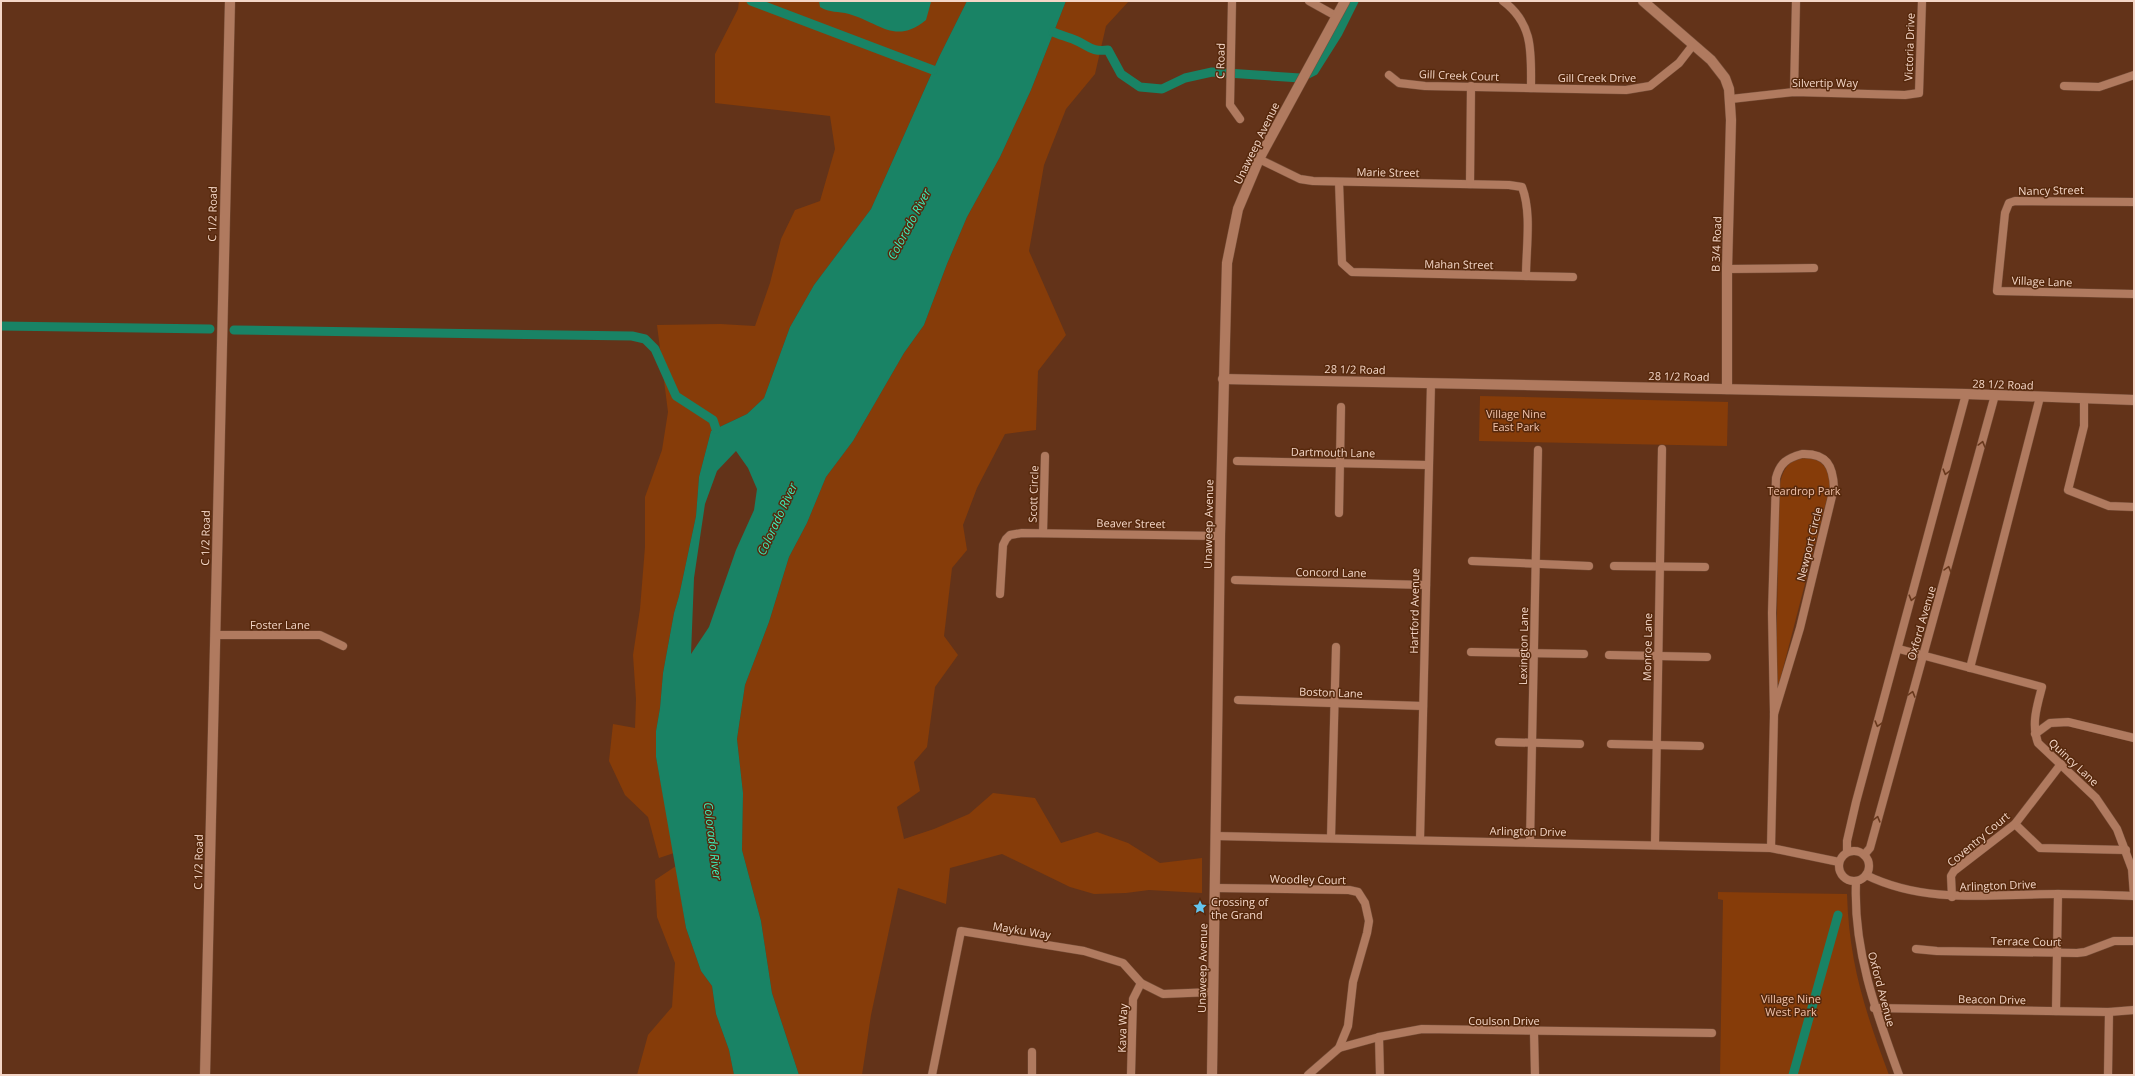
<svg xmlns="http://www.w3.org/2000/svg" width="2135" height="1076" font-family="'Open Sans',sans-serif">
<rect width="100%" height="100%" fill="#633319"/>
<!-- green -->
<g fill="#863c09">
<polygon points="739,1 967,1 939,57 871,209 814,285 790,327 764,398 747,414 711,431 699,477 696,516 679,596 674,613 663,673 660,708 656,731 656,757 674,853 659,858 648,817 625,795 609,761 613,724 635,728 636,699 633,655 640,609 645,547 645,497 662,450 668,412 657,325 720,324 755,326 770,283 781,239 795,210 820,201 835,149 830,116 715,103 715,54 738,9"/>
<polygon points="1066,1 1129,1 1106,26 1095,74 1066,109 1044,165 1029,251 1066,335 1038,371 1036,430 1005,434 977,488 963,525 967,550 952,568 944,636 958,655 935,687 927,747 914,762 920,791 897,807 904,839 934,829 969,814 993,793 1035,798 1061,843 1097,832 1128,843 1160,863 1202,858 1202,893 1149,890 1126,893 1094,894 1070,887 1002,854 950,868 946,904 898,888 871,1015 862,1075 799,1075 772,993 761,921 742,850 743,793 737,739 745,685 769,622 789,557 807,523 826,477 853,441 904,353 924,325 947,264 967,217 1000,157 1031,90"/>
<polygon points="1480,396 1728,402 1727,446 1479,441"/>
<path d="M1802 457C1821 458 1827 465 1831 483L1779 684 1776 681 1779 488C1782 472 1786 462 1802 457Z"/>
<polygon points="676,866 686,928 701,971 712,986 716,1014 729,1050 734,1075 637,1075 648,1035 672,1007 675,963 657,917 655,880"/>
<path d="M1718 892 1847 894C1849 963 1865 1011 1889 1075H1720L1723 900 1718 899Z"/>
</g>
<!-- water -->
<g fill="#198365" fill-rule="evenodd">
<path d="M819 1H931V2L926 20C895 45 880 23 849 14 838 11 830 13 820 7Z"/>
<path d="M967 1H1066L1031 90 1000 157 967 217 947 264 924 325 904 353 853 441 826 477 807 523 789 557 769 622 745 685 737 739 743 793 742 850 761 921 772 993 799 1075H734L729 1050 716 1014 712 986 701 971 686 928 656 757V731L660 708 663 673 674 613 679 596 696 516 699 477 711 431 747 414 764 398 790 327 814 285 871 209 939 57ZM736 451 748 468 757 489 754 510 736 550 709 627 691 654 694 578 705 504 717 471Z"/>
</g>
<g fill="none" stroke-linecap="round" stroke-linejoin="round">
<!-- canal -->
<g stroke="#198365" stroke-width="9">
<polyline points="751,1 933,70"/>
<path d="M1053 32C1060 35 1068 37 1075 40 1090 46 1090 52 1108 50L1121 74 1140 87 1162 89 1185 78 1212 72 1300 78 1314 71 1338 33 1354 1"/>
<polyline points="1,326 210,329"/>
<polyline points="234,330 632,336 645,339 655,349 676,396 713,420 716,429"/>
<polyline points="1793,1075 1838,915"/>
</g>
<defs>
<g id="street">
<polyline points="1232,1 1230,105 1240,119"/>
<polyline points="1309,1 1336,16"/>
<path d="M1503 1C1534 24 1531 53 1531 88"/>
<polyline points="1389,75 1399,83 1425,86 1626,90 1650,86 1679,63 1693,45"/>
<polyline points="2064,86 2099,87 2134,75"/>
<polyline points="1794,92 1796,1"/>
<polyline points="1731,99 1794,92 1905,95 1919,93 1922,1"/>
<path d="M1259 159 1300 179 1313 181 1509 185 1522 187C1532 213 1526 248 1526 276"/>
<polyline points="1339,182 1342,263 1352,272 1573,277"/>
<polyline points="1470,184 1471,86"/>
<polyline points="2134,202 2015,201 2009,203 2005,213 1997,291 2134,294"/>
<polyline points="1727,269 1814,268"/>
<polyline points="2084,399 2084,426 2068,490 2109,506 2134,507"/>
<path d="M1802 454C1827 453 1833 466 1834 488L1800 628 1774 714 1772 613 1776 478C1780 463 1787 458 1802 454Z"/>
<polyline points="1237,461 1428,465"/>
<polyline points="1339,513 1341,407"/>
<polyline points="1043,533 1045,456"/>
<polyline points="1472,561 1589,566"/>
<polyline points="1614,566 1705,567"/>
<polyline points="1235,580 1426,585"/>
<polyline points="1000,594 1003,545 1006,539 1010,535 1022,533 1220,536"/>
<polyline points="215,635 320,635 343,646"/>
<path d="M1899 649 2042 687C2037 706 2031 724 2038 743L2096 798 2117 829 2132 869 2134 896"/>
<polyline points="1471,652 1584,654"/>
<polyline points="1609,655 1707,657"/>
<polyline points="1970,668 2040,397"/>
<polyline points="1238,700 1423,706"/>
<polyline points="2035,734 2050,723 2068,722 2134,738"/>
<polyline points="1499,742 1580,744"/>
<polyline points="1611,744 1700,746"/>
<polyline points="2015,824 2040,848 2126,850"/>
<polyline points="1215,836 1771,848 1839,862"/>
<polyline points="1331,838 1336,647"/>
<polyline points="1420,840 1431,383"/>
<polyline points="1530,842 1538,450"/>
<polyline points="1655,844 1662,449"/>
<polyline points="1771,848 1774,714"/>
<circle cx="1854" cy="866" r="15"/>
<polyline points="1847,852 1847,841 1856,802 1966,394"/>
<polyline points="1864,855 1870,848 1995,395"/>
<path d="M1866 875C1927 905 1992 894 2058 894 2083 894 2109 895 2134 896"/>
<path d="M1856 882C1853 950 1876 1012 1899 1075"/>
<polyline points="1215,888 1349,890 1358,892 1365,903 1369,921 1367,933 1353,982 1348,1026 1339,1048"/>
<polyline points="1952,897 1951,876 1954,871 2015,824 2061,764"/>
<polyline points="1916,949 1937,951 2077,953 2085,952 2114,941 2134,941"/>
<polyline points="1874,1008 2109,1012 2134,1010"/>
<polyline points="2056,1011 2058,894"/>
<polyline points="1534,1032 1535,1075"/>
<polyline points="1379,1037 1380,1075"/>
<polyline points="932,1075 961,931 1084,951 1123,963 1141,983 1163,994 1213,992"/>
<polyline points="1032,1075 1032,1052"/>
<polyline points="1131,1075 1133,999 1141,983"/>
<polyline points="1308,1075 1339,1048 1379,1037 1422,1029 1712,1033"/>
<polyline points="2108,1075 2109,1012"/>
</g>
<g id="secondary">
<polyline points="1643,1 1711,60 1725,78 1729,89 1731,120 1727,269 1727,389"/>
<polyline points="1223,379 1966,394 2134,400"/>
<polyline points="205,1075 230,1"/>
<polyline points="1212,1075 1220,536 1227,263 1238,209 1259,159 1345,1"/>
</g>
</defs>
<!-- street casing -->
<use href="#street" stroke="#764e38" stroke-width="9"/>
<!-- secondary casing -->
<use href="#secondary" stroke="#764e38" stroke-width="11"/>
<!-- street -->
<use href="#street" stroke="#b07a5f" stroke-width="8"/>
<!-- secondary -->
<use href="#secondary" stroke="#b07a5f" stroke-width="10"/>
</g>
<!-- one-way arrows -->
<defs><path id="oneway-chevron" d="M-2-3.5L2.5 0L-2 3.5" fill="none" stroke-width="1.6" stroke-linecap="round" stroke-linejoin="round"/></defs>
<g stroke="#69391d">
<use href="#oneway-chevron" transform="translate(1982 444) rotate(-75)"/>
<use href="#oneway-chevron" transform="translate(1946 472) rotate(105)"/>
<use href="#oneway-chevron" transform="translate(1948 569) rotate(-74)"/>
<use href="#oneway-chevron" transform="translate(1912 598) rotate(105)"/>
<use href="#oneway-chevron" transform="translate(1912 694) rotate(-74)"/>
<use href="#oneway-chevron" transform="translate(1878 724) rotate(106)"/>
<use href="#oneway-chevron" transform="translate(1877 819) rotate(-75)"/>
</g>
<!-- icons -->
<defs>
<symbol id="sight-bare" viewBox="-9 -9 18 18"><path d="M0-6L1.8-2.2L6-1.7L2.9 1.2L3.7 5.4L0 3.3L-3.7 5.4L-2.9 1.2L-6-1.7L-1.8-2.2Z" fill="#64c5ee" stroke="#57290d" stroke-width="2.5" paint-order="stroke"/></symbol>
</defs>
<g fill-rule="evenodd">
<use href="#sight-bare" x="1190" y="897" width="20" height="20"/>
</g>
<g text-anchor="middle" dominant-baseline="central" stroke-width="3" stroke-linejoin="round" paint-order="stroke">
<!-- street labels -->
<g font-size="11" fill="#f4d6c7" stroke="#57290d">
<text transform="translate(1909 47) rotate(-88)">Victoria Drive</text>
<text transform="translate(1220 61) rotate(-89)">C Road</text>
<text transform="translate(1459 75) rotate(2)">Gill Creek Court</text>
<text x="1597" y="77">Gill Creek Drive</text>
<text x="1825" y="82">Silvertip Way</text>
<text transform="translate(1256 143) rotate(-64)">Unaweep Avenue</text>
<text transform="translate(1388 172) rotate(1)">Marie Street</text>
<text transform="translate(2051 190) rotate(-1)">Nancy Street</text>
<text transform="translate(212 214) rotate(-89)">C 1/2 Road</text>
<text transform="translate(1716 244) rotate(-88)">B 3/4 Road</text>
<text transform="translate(1459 264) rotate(1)">Mahan Street</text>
<text transform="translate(2042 281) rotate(2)">Village Lane</text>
<text transform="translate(1355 369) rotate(1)">28 1/2 Road</text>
<text transform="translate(1679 376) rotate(1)">28 1/2 Road</text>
<text transform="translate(2003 384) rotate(2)">28 1/2 Road</text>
<text transform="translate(1333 452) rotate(1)">Dartmouth Lane</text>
<text transform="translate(1033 494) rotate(-88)">Scott Circle</text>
<text transform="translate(1131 523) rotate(1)">Beaver Street</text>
<text transform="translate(1208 524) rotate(-89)">Unaweep Avenue</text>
<text transform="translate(205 538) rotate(-89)">C 1/2 Road</text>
<text transform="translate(1809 544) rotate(-76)">Newport Circle</text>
<text transform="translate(1331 572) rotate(1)">Concord Lane</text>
<text transform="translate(1414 611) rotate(-89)">Hartford Avenue</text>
<text transform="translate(1921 623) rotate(-74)">Oxford Avenue</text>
<text x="280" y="624">Foster Lane</text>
<text transform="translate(1523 646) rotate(-89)">Lexington Lane</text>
<text transform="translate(1647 647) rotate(-89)">Monroe Lane</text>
<text transform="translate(1331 692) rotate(2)">Boston Lane</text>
<text transform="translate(2074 762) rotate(43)">Quincy Lane</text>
<text transform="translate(1528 831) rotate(1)">Arlington Drive</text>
<text transform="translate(1978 839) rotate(-40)">Coventry Court</text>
<text transform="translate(198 862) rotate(-89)">C 1/2 Road</text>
<text transform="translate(1308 879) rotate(1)">Woodley Court</text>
<text transform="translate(1998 885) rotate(-2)">Arlington Drive</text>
<text transform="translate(1022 930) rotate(9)">Mayku Way</text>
<text transform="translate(2026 941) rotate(1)">Terrace Court</text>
<text transform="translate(1202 968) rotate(-89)">Unaweep Avenue</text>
<text transform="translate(1882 989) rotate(75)">Oxford Avenue</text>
<text transform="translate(1992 999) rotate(1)">Beacon Drive</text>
<text x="1504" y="1020">Coulson Drive</text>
<text transform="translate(1122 1028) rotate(-88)">Kava Way</text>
</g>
<!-- park labels -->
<g font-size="11" fill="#f1c2aa" stroke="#57290d">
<text x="1516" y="413">Village Nine<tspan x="1516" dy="13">East Park</tspan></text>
<text x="1804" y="490">Teardrop Park</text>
<text x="1791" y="998">Village Nine<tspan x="1791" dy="13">West Park</tspan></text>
</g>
<!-- poi labels -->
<g font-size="11" fill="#f4d6c7" stroke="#57290d" text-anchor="start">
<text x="1211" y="901">Crossing of<tspan x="1211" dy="13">the Grand</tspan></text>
</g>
<!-- water labels -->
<g font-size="12" font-style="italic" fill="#3beebb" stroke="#57290d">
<text transform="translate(909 224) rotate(-62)">Colorado River</text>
<text transform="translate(777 519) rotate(-65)">Colorado River</text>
<text transform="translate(713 841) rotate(83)">Colorado River</text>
</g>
</g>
<!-- border -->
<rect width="2135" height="1076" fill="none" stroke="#f4d6c7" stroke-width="4"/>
</svg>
